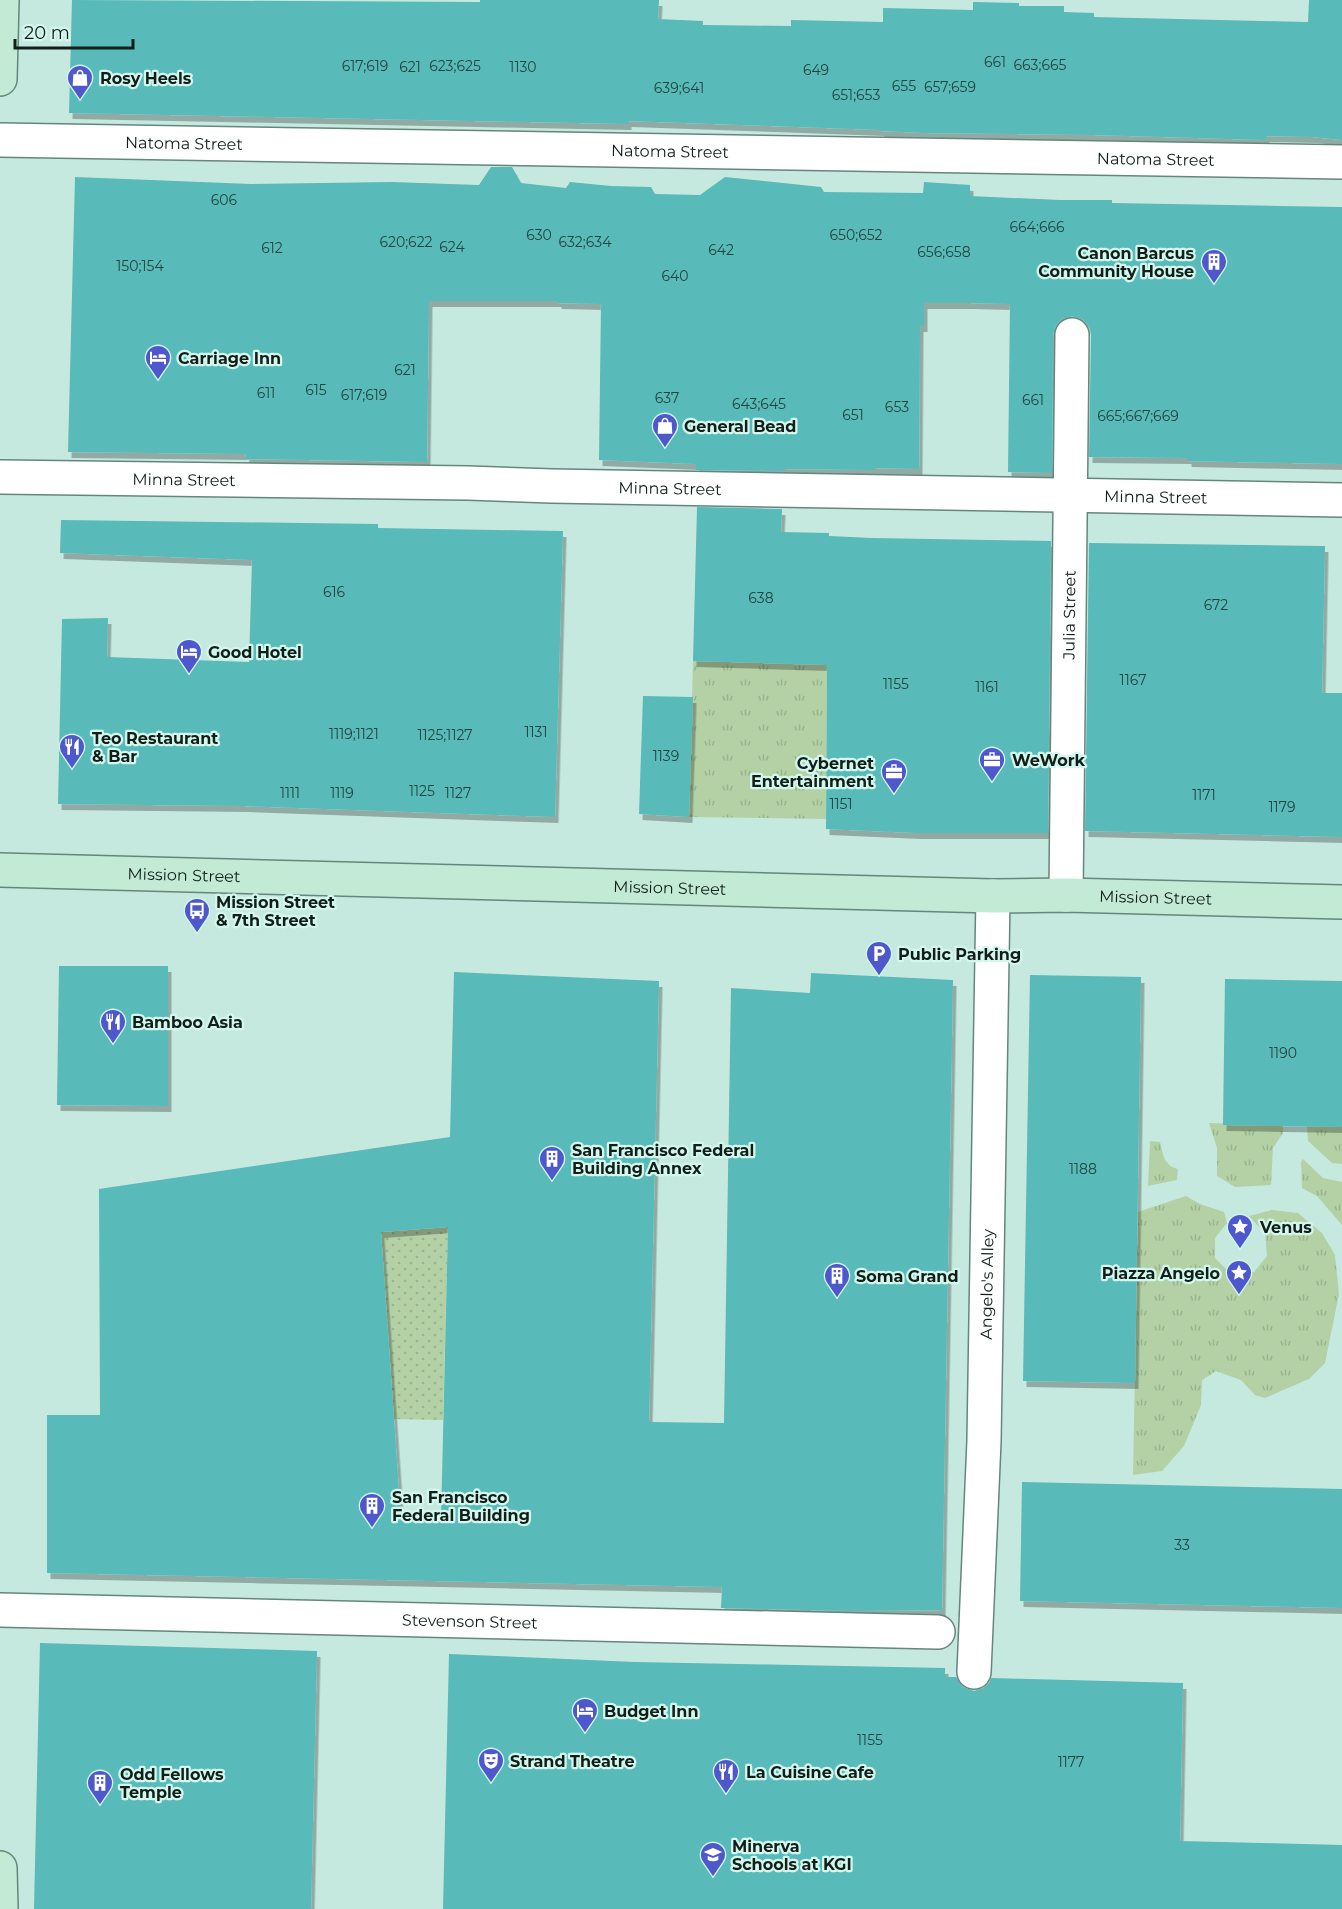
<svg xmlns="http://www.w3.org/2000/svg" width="1342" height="1909" font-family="Montserrat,sans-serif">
<defs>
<pattern id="grass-tufts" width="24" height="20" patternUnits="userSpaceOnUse" patternTransform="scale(1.5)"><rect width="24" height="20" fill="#b3d1a5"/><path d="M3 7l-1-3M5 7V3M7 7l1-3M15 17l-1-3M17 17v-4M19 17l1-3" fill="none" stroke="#99b38d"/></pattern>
<pattern id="park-dots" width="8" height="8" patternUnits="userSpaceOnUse" patternTransform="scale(1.5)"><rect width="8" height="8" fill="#b3d1a5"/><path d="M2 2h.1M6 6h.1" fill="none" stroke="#99b38d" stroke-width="1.8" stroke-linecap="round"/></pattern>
<filter id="shadow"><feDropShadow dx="3.5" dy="6" stdDeviation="0" flood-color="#0004"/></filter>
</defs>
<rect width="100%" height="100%" fill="#c6e9df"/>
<!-- grass -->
<g fill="url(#grass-tufts)">
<polygon points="693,661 827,665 826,819 689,817"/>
<polygon points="1209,1123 1283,1125 1283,1133 1273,1148 1271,1185 1235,1187 1217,1176 1217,1148"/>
<polygon points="1307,1126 1342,1127 1342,1164 1332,1163 1308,1141"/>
<path d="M1150 1141 1160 1142C1163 1154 1164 1166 1178 1169L1177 1180 1148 1186Z"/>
<polygon points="1303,1159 1323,1178 1342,1182 1342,1225 1317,1196 1302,1188 1301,1162"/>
<polygon points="1186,1196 1200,1204 1224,1212 1227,1223 1215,1238 1215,1258 1233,1276 1254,1272 1267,1256 1265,1233 1249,1216 1272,1210 1298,1213 1322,1233 1335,1255 1339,1294 1325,1363 1309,1379 1265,1398 1255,1395 1241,1380 1216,1371 1202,1380 1201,1405 1184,1446 1162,1471 1133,1475 1138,1212"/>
</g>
<!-- park -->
<polygon fill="url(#park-dots)" points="448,1227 443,1420 394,1419 381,1232"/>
<!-- building -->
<g fill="#58bab9" fill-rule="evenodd" filter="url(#shadow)">
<polygon points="72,0 480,2 480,0 659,0 658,19 703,21 703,25 791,26 791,20 883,22 883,8 973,10 973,2 1019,3 1019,6 1064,6 1064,12 1094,13 1094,17 1308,22 1309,0 1342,0 1342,140 1313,137 1266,136 1266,140 1094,135 926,133 881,131 881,130 628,121 628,124 69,113"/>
<polygon points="491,167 512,167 521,183 566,188 570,182 611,186 651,187 655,194 700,195 725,177 821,187 824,192 923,193 924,182 970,185 970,196 1060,200 1112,200 1112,203 1342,207 1342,464 1188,461 1188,458 1089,457 1091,335 1089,326 1082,319 1072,316 1062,319 1056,325 1053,335 1052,473 1008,472 1010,304 969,303 924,303 924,326 920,326 919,469 875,468 875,470 784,469 784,471 696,470 696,464 599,460 601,304 558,303 558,301 429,301 427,462 245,459 246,454 68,452 75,177 251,184 392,182 479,185"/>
<polygon points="697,507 782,509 781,532 829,533 829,536 872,538 1051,541 1048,833 917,833 826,829 827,665 693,661"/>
<polygon points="61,520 378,524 378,528 563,531 555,817 244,806 58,804 62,619 108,618 107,657 249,662 252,560 60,553"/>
<polygon points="1089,543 1325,546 1322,693 1342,693 1342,837 1085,831"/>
<polygon points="643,696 693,697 689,817 639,814"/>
<polygon points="59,966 168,966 168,1106 57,1105"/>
<path d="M454 972 659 981 649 1422 724 1423 731 988 810 993 811 973 953 980 942 1610 851 1611 721 1608 722 1587 47 1573V1415H100L99 1189 450 1137ZM448 1227 441 1519 401 1520 381 1232Z"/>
<polygon points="1030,975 1141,977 1135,1383 1023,1381"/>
<polygon points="1225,979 1342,981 1342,1127 1223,1125"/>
<polygon points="1022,1482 1342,1489 1342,1608 1020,1601"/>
<polygon points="40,1643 317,1651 311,1909 34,1909"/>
<polygon points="449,1654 635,1662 945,1668 945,1677 956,1677 963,1687 974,1691 983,1688 989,1683 991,1678 1183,1683 1180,1841 1342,1845 1342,1909 443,1909"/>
</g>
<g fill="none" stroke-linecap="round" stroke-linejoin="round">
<defs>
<g id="street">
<path id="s1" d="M0 140 1342 162"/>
<path id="s2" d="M0 477 468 483 552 486 1342 500"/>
<path id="s3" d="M1066 895 1072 335"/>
<path id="s4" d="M0 1610 938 1632"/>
<path id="s5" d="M974 1672 984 1441 993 896"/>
</g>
<g id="secondary">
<polyline points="0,79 2,0"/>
<path id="s6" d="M0 870 993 896 1066 895 1342 902"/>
<polyline points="0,1868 1,1909"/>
</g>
</defs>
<!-- street casing -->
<use href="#street" stroke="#65867d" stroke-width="36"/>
<!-- secondary casing -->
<use href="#secondary" stroke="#65867d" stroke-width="36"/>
<!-- street -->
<use href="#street" stroke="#fff" stroke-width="33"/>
<!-- secondary -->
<use href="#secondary" stroke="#c3ead5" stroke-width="33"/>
</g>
<!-- icons -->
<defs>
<symbol id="shop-pin" viewBox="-11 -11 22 30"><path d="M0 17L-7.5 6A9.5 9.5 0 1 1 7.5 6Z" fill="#4e57cc" stroke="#d3f7ec"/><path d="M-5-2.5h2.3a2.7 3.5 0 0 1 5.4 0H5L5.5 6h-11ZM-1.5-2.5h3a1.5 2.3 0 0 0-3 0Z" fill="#fff"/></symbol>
<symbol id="building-pin" viewBox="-11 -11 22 30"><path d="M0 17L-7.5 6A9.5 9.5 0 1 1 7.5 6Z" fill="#4e57cc" stroke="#d3f7ec"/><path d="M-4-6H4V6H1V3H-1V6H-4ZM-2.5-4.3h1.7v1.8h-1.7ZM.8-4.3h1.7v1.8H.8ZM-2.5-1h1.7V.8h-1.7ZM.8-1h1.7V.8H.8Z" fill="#fff"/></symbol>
<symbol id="hotel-pin" viewBox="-11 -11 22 30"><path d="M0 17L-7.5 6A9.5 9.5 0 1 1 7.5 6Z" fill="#4e57cc" stroke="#d3f7ec"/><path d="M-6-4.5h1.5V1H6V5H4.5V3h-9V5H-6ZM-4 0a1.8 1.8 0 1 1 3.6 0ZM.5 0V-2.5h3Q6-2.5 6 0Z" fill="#fff"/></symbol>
<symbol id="restaurant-pin" viewBox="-11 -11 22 30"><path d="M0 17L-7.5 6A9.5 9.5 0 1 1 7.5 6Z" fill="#4e57cc" stroke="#d3f7ec"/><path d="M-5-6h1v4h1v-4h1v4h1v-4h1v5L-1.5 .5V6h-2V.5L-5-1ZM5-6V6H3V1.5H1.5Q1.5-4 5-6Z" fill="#fff"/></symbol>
<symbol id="office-pin" viewBox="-11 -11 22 30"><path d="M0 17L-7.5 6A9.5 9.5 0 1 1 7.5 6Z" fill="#4e57cc" stroke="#d3f7ec"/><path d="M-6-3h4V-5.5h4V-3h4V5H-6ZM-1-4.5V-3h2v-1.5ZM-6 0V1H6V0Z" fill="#fff"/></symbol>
<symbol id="bus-pin" viewBox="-11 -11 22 30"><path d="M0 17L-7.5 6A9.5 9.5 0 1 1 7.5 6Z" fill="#4e57cc" stroke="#d3f7ec"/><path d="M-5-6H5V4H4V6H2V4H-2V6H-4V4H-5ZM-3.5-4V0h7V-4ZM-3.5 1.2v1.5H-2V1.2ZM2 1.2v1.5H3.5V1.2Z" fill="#fff"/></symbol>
<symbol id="parking-pin" viewBox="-11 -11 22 30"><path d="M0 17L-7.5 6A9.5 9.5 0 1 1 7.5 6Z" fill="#4e57cc" stroke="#d3f7ec"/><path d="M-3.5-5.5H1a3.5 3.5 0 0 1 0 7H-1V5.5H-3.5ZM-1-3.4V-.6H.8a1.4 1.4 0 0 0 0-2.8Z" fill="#fff"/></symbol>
<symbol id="sight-pin" viewBox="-11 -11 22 30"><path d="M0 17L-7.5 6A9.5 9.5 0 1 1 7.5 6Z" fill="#4e57cc" stroke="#d3f7ec"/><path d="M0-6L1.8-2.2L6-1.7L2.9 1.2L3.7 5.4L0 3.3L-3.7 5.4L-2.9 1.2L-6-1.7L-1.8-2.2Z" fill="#fff"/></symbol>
<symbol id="theatre-pin" viewBox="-11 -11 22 30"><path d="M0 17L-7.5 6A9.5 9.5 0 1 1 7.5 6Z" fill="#4e57cc" stroke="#d3f7ec"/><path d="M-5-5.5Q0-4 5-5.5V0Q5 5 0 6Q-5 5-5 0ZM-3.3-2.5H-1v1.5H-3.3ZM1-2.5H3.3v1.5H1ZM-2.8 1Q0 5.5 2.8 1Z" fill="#fff"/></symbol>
<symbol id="university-pin" viewBox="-11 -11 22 30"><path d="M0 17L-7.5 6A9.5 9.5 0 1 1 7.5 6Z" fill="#4e57cc" stroke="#d3f7ec"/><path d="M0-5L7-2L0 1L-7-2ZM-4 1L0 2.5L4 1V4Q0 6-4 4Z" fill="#fff"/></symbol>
</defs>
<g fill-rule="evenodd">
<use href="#shop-pin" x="65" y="63" width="30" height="40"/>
<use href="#building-pin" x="1199" y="247" width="30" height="40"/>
<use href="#hotel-pin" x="143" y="343" width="30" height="40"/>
<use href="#shop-pin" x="650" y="411" width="30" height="40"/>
<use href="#hotel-pin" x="174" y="637" width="30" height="40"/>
<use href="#restaurant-pin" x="57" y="732" width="30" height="40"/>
<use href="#office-pin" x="977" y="745" width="30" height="40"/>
<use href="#office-pin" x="879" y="757" width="30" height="40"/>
<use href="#bus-pin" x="182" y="896" width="30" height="40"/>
<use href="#parking-pin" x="864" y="939" width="30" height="40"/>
<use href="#restaurant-pin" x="98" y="1007" width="30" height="40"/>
<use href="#building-pin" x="537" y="1144" width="30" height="40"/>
<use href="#sight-pin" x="1225" y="1212" width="30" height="40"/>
<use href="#sight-pin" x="1224" y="1258" width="30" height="40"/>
<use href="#building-pin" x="822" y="1261" width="30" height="40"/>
<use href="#building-pin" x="357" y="1491" width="30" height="40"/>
<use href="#hotel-pin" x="570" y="1696" width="30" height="40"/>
<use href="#theatre-pin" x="476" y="1746" width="30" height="40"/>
<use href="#restaurant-pin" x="711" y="1757" width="30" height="40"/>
<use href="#building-pin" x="85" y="1768" width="30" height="40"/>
<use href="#university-pin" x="698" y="1840" width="30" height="40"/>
</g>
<g text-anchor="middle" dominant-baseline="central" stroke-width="4.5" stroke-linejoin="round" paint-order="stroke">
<!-- number labels -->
<g font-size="14" fill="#234542">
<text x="995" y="62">661</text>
<text x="1040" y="65">663;665</text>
<text x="365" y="66">617;619</text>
<text x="455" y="66">623;625</text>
<text x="410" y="67">621</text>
<text x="523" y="67">1130</text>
<text x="816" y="70">649</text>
<text x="904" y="86">655</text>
<text x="950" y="87">657;659</text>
<text x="679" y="88">639;641</text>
<text x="856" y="95">651;653</text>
<text x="224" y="200">606</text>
<text x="1037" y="227">664;666</text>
<text x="539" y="235">630</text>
<text x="856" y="235">650;652</text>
<text x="406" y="242">620;622</text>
<text x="585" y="242">632;634</text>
<text x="452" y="247">624</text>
<text x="272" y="248">612</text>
<text x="721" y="250">642</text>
<text x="944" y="252">656;658</text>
<text x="140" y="266">150;154</text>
<text x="675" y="276">640</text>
<text x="405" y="370">621</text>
<text x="316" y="390">615</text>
<text x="266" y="393">611</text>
<text x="364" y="395">617;619</text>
<text x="667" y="398">637</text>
<text x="1033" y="400">661</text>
<text x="759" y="404">643;645</text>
<text x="897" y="407">653</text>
<text x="853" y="415">651</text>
<text x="1138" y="416">665;667;669</text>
<text x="334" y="592">616</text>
<text x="761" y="598">638</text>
<text x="1216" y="605">672</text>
<text x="1133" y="680">1167</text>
<text x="896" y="684">1155</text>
<text x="987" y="687">1161</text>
<text x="536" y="732">1131</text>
<text x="354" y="734">1119;1121</text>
<text x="445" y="735">1125;1127</text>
<text x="666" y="756">1139</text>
<text x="422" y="791">1125</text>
<text x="290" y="793">1111</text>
<text x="342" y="793">1119</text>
<text x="458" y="793">1127</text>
<text x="1204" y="795">1171</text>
<text x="841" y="804">1151</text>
<text x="1282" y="807">1179</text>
<text x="1283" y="1053">1190</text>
<text x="1083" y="1169">1188</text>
<text x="1182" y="1545">33</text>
<text x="870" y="1740">1155</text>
<text x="1071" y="1762">1177</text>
</g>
<!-- poi labels -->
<g font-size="16" font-weight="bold" fill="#111e1a" stroke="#d3f7ec" text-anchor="start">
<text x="100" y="78">Rosy Heels</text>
<text x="1194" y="253" text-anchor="end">Canon Barcus<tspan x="1194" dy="18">Community House</tspan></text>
<text x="178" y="358">Carriage Inn</text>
<text x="684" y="426">General Bead</text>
<text x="208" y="652">Good Hotel</text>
<text x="92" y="738">Teo Restaurant<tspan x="92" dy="18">&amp; Bar</tspan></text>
<text x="1012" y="760">WeWork</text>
<text x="874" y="763" text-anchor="end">Cybernet<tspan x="874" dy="18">Entertainment</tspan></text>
<text x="216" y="902">Mission Street<tspan x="216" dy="18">&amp; 7th Street</tspan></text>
<text x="898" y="954">Public Parking</text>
<text x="132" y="1022">Bamboo Asia</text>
<text x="572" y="1150">San Francisco Federal<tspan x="572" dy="18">Building Annex</tspan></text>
<text x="1260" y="1227">Venus</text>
<text x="1220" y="1273" text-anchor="end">Piazza Angelo</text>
<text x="856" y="1276">Soma Grand</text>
<text x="392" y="1497">San Francisco<tspan x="392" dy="18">Federal Building</tspan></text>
<text x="604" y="1711">Budget Inn</text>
<text x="510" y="1761">Strand Theatre</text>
<text x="746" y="1772">La Cuisine Cafe</text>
<text x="120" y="1774">Odd Fellows<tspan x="120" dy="18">Temple</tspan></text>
<text x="732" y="1846">Minerva<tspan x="732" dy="18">Schools at KGI</tspan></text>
</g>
<!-- street labels -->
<g font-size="16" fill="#111e1a" stroke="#d3f7ec">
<text stroke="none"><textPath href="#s1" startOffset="184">Natoma Street</textPath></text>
<text stroke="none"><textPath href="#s1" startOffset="670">Natoma Street</textPath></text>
<text stroke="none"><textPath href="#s1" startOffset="1156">Natoma Street</textPath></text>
<text stroke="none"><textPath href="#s2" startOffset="184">Minna Street</textPath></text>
<text stroke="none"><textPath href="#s2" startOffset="670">Minna Street</textPath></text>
<text stroke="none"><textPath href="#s2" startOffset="1156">Minna Street</textPath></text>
<text stroke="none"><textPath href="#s3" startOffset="280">Julia Street</textPath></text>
<text stroke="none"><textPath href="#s6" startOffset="184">Mission Street</textPath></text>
<text stroke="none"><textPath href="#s6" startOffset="670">Mission Street</textPath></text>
<text stroke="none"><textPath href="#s6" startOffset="1156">Mission Street</textPath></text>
<text stroke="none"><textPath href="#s5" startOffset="388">Angelo's Alley</textPath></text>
<text stroke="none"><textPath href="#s4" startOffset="470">Stevenson Street</textPath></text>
</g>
</g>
<!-- scale -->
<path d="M15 39v9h118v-9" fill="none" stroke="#111e1a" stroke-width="3"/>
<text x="24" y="39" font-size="18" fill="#111e1a" stroke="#d3f7ec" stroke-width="4.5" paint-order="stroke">20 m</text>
</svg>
